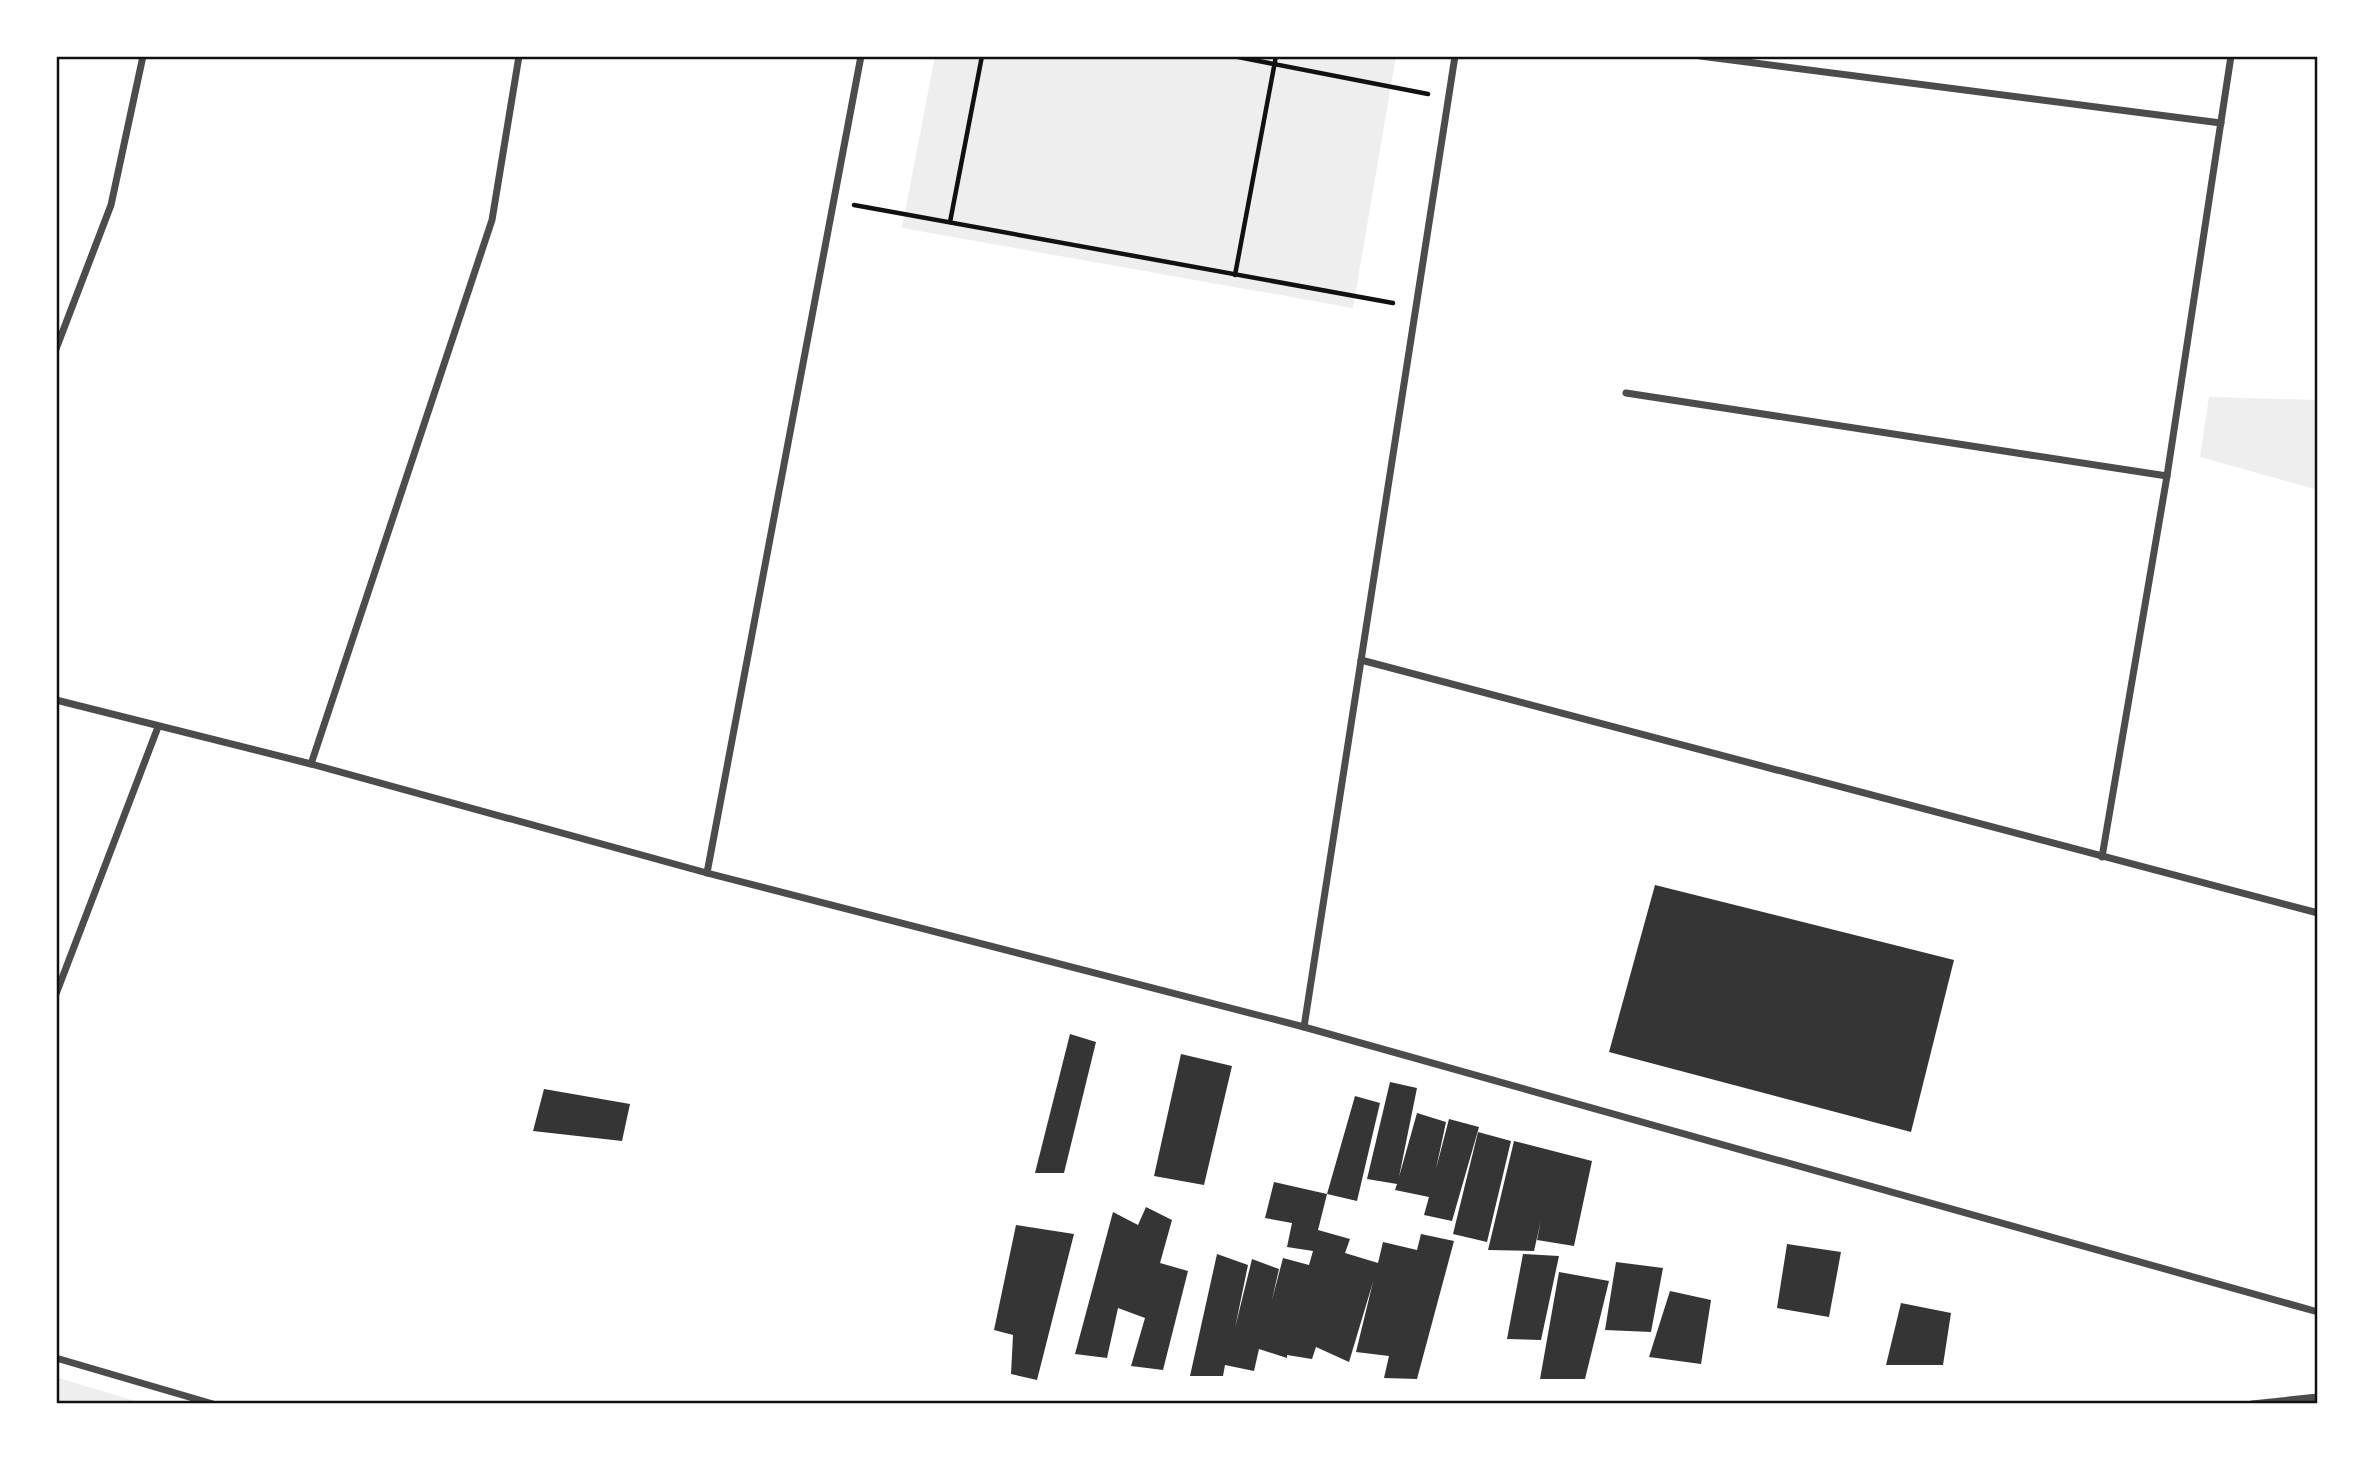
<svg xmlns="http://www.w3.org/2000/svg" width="2374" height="1460" font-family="Signika,sans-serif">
<rect width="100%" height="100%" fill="#fff"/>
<!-- green -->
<g fill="#eee">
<polygon points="935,56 1396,56 1353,308 902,228"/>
<polygon points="2209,397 2318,400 2318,490 2200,457"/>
<polygon points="56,1377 145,1404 56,1404"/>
</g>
<!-- building -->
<g fill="#353535">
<polygon points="1655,885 1954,960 1911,1132 1609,1052"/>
<polygon points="1070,1034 1096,1042 1064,1173 1035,1173"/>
<polygon points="1181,1054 1232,1066 1204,1185 1154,1176"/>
<polygon points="1390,1082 1417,1088 1399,1177 1417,1113 1446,1122 1436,1169 1449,1119 1479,1127 1452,1221 1424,1215 1429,1197 1395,1190 1397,1184 1367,1179"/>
<polygon points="544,1089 630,1104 622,1141 533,1131"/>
<polygon points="1355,1096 1380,1103 1357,1201 1327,1194"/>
<polygon points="1478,1132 1511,1141 1487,1242 1453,1234"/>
<polygon points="1514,1141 1592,1161 1574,1246 1537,1240 1541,1220 1534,1251 1488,1250"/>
<polygon points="1274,1182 1327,1194 1318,1230 1350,1239 1345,1253 1378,1263 1383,1242 1417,1250 1421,1234 1454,1241 1417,1379 1384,1378 1389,1356 1356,1352 1373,1282 1349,1362 1316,1347 1312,1359 1287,1355 1287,1358 1259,1349 1254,1371 1225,1365 1223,1376 1190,1376 1217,1254 1248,1265 1235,1328 1252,1259 1279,1269 1272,1300 1283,1258 1309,1265 1313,1251 1287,1247 1292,1223 1265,1218"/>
<polygon points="1146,1207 1172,1220 1160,1263 1188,1271 1163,1370 1131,1366 1145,1318 1118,1308 1107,1358 1075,1354 1113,1212 1138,1225"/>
<polygon points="1016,1225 1074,1234 1037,1380 1011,1374 1013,1335 994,1330"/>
<polygon points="1787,1244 1841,1252 1829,1317 1777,1308"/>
<polygon points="1523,1254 1559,1256 1541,1340 1507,1339"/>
<polygon points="1616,1262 1663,1268 1651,1332 1605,1330"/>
<polygon points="1559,1272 1609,1281 1585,1379 1540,1379"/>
<polygon points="1670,1291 1711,1300 1701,1364 1649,1357"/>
<polygon points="1901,1303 1951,1313 1943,1365 1886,1365"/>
</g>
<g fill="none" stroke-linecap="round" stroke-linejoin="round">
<!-- path -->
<g stroke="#111" stroke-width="4.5">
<polyline points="1233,56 1428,94"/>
<polyline points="854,205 1393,303"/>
<polyline points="950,222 982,56"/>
<polyline points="1235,275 1276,56"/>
</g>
<!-- minor -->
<g stroke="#4c4c4c" stroke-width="7">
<polyline points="1700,56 2221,123"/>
<polyline points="56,349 111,205 143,56"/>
<polyline points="1626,393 2167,476"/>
<polyline points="1361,660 2318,913"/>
<polyline points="56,700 311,764 707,873 1304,1027 2318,1312"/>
<polyline points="311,764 492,220 519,56"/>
<polyline points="2102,857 2167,476 2231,56"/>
<polyline points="707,873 861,56"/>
<polyline points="56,994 158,727"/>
<polyline points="1304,1027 1455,56"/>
<polyline points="56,1358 213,1404"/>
<polyline points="2252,1404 2318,1397"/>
</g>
</g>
<!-- border -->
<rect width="2374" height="1460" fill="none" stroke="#ffffff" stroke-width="116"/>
<rect x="58" y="58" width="2258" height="1344" fill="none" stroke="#111" stroke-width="2.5"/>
</svg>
